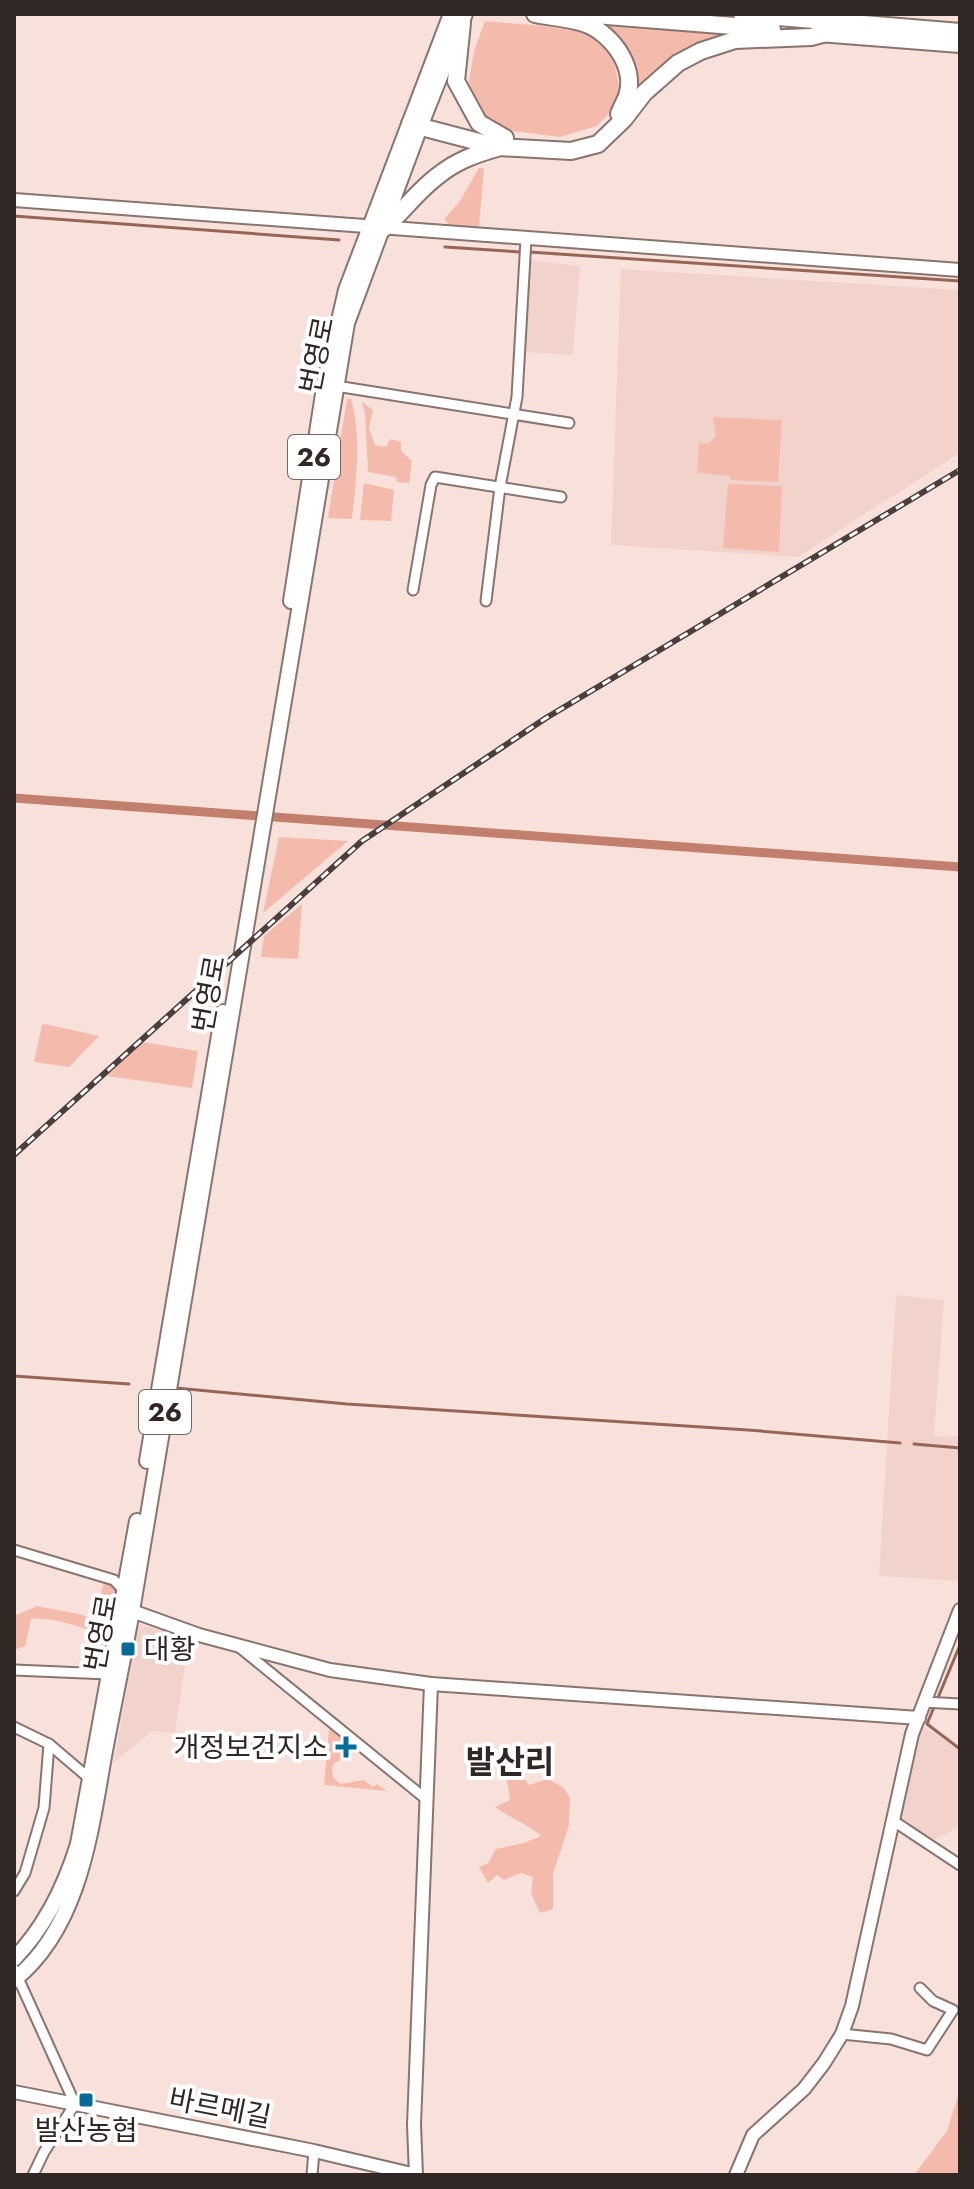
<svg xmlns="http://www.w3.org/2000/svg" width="974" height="2189" font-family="Jost,'Noto Sans KR',sans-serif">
<rect width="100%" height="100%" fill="#f7e1da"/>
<!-- built -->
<g fill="#f2d3cb">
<polygon points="528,260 580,266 573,355 523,352"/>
<polygon points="621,269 960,290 960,453 798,557 611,545"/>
<polygon points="896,1295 944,1300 934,1436 960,1437 960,1581 879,1576"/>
<polygon points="138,1624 187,1636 188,1643 175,1733 152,1731 114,1762"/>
<polygon points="923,1726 960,1751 960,1824 945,1835 934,1839 897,1818"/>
</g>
<!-- green -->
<g fill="#f4bbac">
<path d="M485 21C510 24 578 26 597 39 616 52 619 81 620 102L597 126 560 137 505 130 480 112 469 82 474 51Z"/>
<polygon points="597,22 733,35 632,97"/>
<polygon points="479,168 484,168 479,227 449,225 444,219 460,201"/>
<path d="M347 399H351C362 437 356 480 352 519L328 518Z"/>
<polygon points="361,401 373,410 369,428 375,445 386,447 390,439 401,442 401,451 412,461 409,483 397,482 396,477 368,472 365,412"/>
<polygon points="713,417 782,420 778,482 730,480 730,476 697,473 699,443 708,444 716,436"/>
<polygon points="364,483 394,490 391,521 360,520"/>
<polygon points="728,484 782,486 779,552 723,548"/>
<polygon points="279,837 348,841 263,913"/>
<polygon points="302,904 298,959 261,957 264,936"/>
<polygon points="45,1024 99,1036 69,1067 34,1062 42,1025"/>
<polygon points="142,1042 198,1051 192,1088 107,1076"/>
<path d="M104 1581 116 1587 105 1643H100L97 1632C76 1626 53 1617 31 1619L25 1646 14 1650V1616L37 1606 79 1614 102 1622 106 1608 99 1603Z"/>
<path d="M329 1729 353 1746 346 1757 333 1764C331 1774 332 1779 341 1784L364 1780 373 1787 377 1784 387 1791 324 1785Z"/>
<path d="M520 1774 529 1785 548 1779 564 1788 570 1798 569 1825 553 1874V1909L540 1913 531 1893 533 1877 521 1873 504 1880 497 1875 488 1883 479 1867 488 1863 496 1849 524 1843 541 1836C527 1824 510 1818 495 1807L510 1800 507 1780Z"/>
<polygon points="960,2090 960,2175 914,2175 947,2131"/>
</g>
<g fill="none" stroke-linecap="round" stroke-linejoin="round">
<!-- stream -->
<g stroke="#976558" stroke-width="3">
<polyline points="14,216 339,240"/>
<polyline points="445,247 521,252"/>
<polyline points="529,252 960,281"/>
<polyline points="14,1376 129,1384"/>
<polyline points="176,1388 347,1404 748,1430 900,1443"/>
<polyline points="914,1444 960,1448"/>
<polyline points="937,1700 960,1645"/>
<polyline points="934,1707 927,1724 960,1749"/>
</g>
<!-- canal -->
<polyline stroke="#c37f6e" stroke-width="9" points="14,798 960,867"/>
<defs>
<g id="street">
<polyline points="336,386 569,423"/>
<polyline points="413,590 431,485 435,477 561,497"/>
<polyline points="486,601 500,487 517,397 526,239"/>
<polyline points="14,1550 114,1580 125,1592"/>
<polyline points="239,1647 426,1799"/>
<polyline points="14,1670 108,1674"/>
<polyline points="923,1702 960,1704"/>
<polyline points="14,1727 49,1744 90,1779"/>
<polyline points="892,1820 960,1865"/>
<polyline points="14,1891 25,1873 44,1808 49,1744"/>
<polyline points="14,1969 75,2104 44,2152 33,2175"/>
<polyline points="842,2034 891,2039 927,2050 953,2010 933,2001 920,1988"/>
<polyline points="312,2175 314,2151"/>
</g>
<g id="secondary">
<polyline points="14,200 960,270"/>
<polyline points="132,1611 199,1635 330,1670 431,1684 919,1718"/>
<polyline points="14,2092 314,2151 416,2175"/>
<polyline points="416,2175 414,2125 431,1684"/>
<polyline points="736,2175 753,2135 804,2089 824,2063 842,2034 852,2006 912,1734 960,1610"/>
</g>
<g id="primary">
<polyline points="291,601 325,381 346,290 451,14"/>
<polyline points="147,1461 223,1012"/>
<path d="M14 1959C45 1927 65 1886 78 1844L137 1521"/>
<path d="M14 1980C78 1929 90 1837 103 1762 112 1712 123 1661 132 1611L347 323 420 127 465 14"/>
</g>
<g id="highway">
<path d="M535 14C550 17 565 18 580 22 609 29 637 66 627 96 625 102 621 108 619 114"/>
<polyline points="582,14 772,29"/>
<polyline points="742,14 960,32"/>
<polyline points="462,23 456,81 479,123 505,138"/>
<polyline points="819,33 960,44"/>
<polyline points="410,124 498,147 571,151 598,144 624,119 644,93 678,63 701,51 735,40 811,37 826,33"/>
<path d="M383 229C403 212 418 190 439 175 456 161 476 154 497 148"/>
</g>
</defs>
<!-- street casing -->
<use href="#street" stroke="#88756f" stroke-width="13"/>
<!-- secondary casing -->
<use href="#secondary" stroke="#88756f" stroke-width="16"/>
<!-- primary casing -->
<use href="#primary" stroke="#88756f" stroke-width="18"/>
<!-- highway casing -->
<use href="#highway" stroke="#88756f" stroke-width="20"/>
<!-- street -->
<use href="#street" stroke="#fff" stroke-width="9"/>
<!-- secondary -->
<use href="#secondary" stroke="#fff" stroke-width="12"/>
<!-- primary -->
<use href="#primary" stroke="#fff" stroke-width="14"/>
<!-- highway -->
<use href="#highway" stroke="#fff" stroke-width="16"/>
<defs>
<polyline id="rail" points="14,1155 362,841 546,718 960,470"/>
</defs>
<!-- rail casing -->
<use href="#rail" stroke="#4a3f3d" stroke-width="6"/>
<!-- rail -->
<use href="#rail" stroke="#fff" stroke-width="3" stroke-dasharray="9" stroke-linecap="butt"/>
</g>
<!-- markers -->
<g fill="#026b98" stroke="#fff" stroke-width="3">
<rect x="120" y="1641" width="16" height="16" rx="4"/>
<path d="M342 1735h8v8h8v8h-8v8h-8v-8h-8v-8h8z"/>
<rect x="78" y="2092" width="16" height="16" rx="4"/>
</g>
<g text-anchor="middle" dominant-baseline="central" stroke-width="8" stroke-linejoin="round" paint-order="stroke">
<!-- shield labels -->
<g fill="#fff" stroke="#6f6867" stroke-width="2">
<rect x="288" y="435" width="52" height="44" rx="6"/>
<rect x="139" y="1390" width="52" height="44" rx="6"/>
</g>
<g font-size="26" font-weight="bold" fill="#312826">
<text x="314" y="457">26</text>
<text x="165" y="1412">26</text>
</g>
<!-- street labels -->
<g font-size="28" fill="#312826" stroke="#fff">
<text transform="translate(317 355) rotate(-79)">번영로</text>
<text transform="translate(209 994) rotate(-80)">번영로</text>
<text transform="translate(101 1633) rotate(-80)">번영로</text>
<text transform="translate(220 2108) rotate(11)">바르메길</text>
</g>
<!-- poi labels -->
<g font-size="28" fill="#312826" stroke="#fff" text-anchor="start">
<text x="144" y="1649">대황</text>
<text x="328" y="1747" text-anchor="end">개정보건지소</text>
<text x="86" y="2130" text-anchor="middle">발산농협</text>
</g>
<!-- quarter labels -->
<g font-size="32" font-weight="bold" fill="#312826" stroke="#fff">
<text x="510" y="1762">발산리</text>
</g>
</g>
<!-- border -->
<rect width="974" height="2189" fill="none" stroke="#312826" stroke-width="32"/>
</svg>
